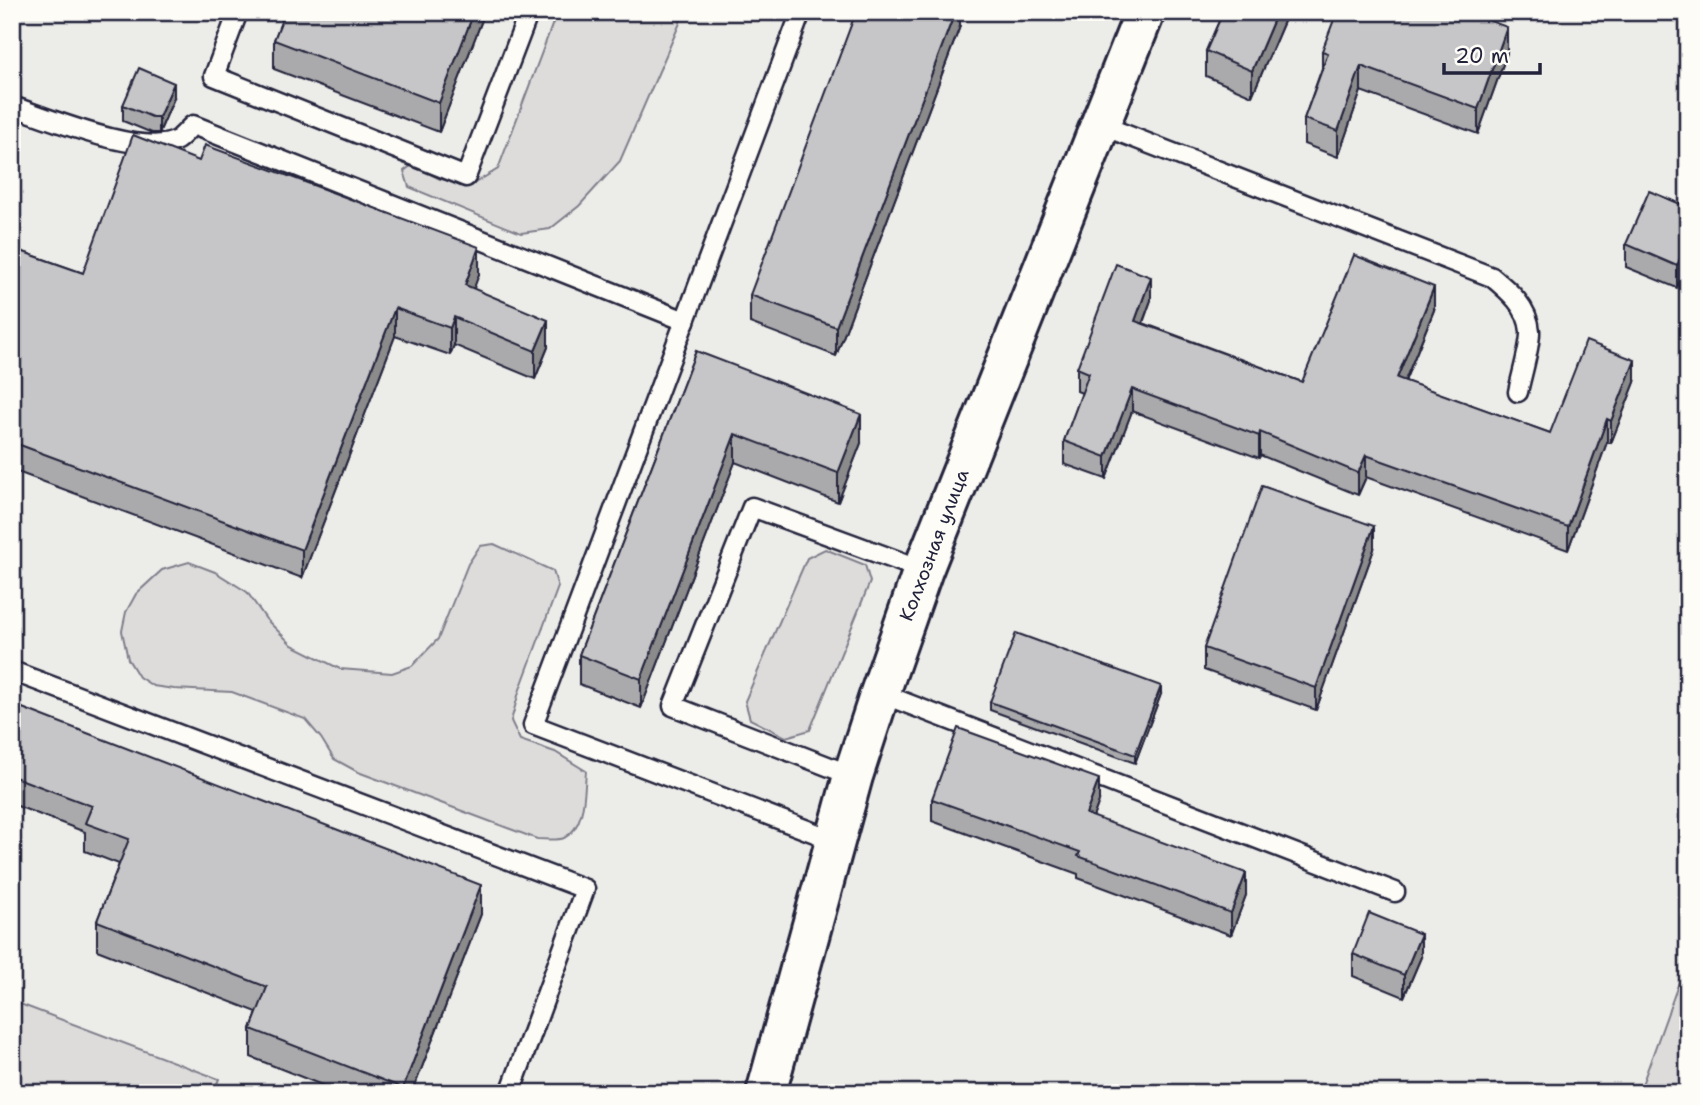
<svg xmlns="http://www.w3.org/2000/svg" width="1700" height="1105" font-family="'Shantell Sans',sans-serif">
<rect width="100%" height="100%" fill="#fdfcf7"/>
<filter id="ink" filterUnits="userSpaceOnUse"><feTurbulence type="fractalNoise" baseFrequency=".0143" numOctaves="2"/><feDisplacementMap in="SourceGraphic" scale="14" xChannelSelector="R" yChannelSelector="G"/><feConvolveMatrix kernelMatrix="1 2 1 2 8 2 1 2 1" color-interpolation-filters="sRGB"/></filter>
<g filter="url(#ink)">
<!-- built -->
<g fill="#ecece9">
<polygon points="12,12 1127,12 753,1093 12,1093"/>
<polygon points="1160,12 1688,12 1688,1093 780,1093 867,787 923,621"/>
</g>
<!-- green -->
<g fill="#dddcdb" stroke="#807f8b" stroke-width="2">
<polygon points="557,12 682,12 680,23 620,161 579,206 550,229 521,233 409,187 404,171 412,165 440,179 473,184 498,169"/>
<path d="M494 544 553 571 558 587 519 692 511 721 520 740 555 752 586 771C584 792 586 827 564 838 557 841 545 839 537 839L358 772 334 759 321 738 305 719 232 692 174 689 153 686 139 677 128 659 122 631 126 612 136 594 162 570 189 562 215 572 247 592 266 619 292 645 340 669 392 673 412 666 438 639 468 564 480 546Z"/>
<polygon points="825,549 865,565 870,582 810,730 786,737 750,719 745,701 807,558"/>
<polygon points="1688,957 1688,1093 1639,1093"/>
<polygon points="12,1001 219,1079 213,1093 12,1093"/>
</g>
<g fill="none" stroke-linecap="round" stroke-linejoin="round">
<defs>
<g id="service">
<polyline points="238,12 214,76 466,177 529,12"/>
<polyline points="801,12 533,725 836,841"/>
<path d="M12 106C48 118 144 158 177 140 182 137 188 129 193 125L685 321"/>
<path d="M1101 125 1492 277C1509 291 1528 307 1530 331 1531 344 1521 377 1518 392"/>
<polyline points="12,671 585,889 510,1093"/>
<polyline points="880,693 1395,892"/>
<polyline points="853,776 673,706 752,507 923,570"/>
</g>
<polyline id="tertiary" points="766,1093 853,776 880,693 923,570 1145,12"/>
</defs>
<!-- service casing -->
<use href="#service" stroke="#22223b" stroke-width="23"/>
<!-- tertiary casing -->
<use href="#tertiary" stroke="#22223b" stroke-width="44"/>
<!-- service -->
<use href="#service" stroke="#fdfcf7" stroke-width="18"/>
<!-- tertiary -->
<use href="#tertiary" stroke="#fdfcf7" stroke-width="38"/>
</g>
<!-- wall -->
<g fill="#aaaaac" stroke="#22223b" stroke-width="2">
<polygon points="285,12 485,12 439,132 274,69 274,40"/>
<polygon points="960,12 960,26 836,356 750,323 750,295"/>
<polygon points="1223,12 1288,12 1252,96 1206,76 1206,51"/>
<polygon points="1492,22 1507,53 1478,134 1361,91 1338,157 1304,144 1304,119 1322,68 1322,51"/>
<polygon points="174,98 159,133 152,133 123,121 123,105"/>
<polygon points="1688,207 1688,270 1685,268 1677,288 1626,267 1626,244"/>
<polygon points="12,248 83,273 479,274 473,289 548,347 535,379 454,345 450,355 395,336 302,578 12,470"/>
<polygon points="1151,300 1143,323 1302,382 1434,310 1405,381 1550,433 1635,382 1611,443 1607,442 1568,550 1366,477 1358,495 1260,455 1259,458 1132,411 1106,479 1064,464 1064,441 1082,393 1077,391 1077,368"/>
<polygon points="696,351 861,443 838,502 735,462 641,708 579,684 579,655"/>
<polygon points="1374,549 1316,710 1204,670 1204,648"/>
<polygon points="1161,694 1135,763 990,710 990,702"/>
<polygon points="12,704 481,914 412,1093 342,1093 251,1057 251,1029 257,1012 97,950 97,921 119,864 85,851 85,832 12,804"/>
<polygon points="932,799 1099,801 1093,817 1246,895 1231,935 1078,878 1078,874 932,821"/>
<polygon points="1353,954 1421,957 1404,997 1353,976"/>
</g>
<!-- shaded-wall -->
<g fill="#8b8b8c" stroke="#22223b" stroke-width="2">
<polygon points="474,12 485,12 439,132 439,103"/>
<polygon points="955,12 960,12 960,26 836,356 836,327"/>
<polygon points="1277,12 1288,12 1252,96 1252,71"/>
<polygon points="1507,27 1507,53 1478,134 1478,109"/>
<polygon points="1361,66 1361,91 1338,157 1338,131"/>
<polygon points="174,83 174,98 159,133 159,117"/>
<polygon points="1685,246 1685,268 1677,288 1677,266"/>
<polygon points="479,247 479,274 465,313 465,285"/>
<polygon points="1151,277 1151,300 1135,343 1135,321"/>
<polygon points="1434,287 1434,310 1397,400 1397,378"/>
<polygon points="395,308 395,336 302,578 302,550"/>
<polygon points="454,317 454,345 450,355 450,328"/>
<polygon points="548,320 548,347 535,379 535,351"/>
<polygon points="1635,360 1635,382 1611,443 1611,421"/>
<polygon points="1132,389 1132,411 1106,479 1106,457"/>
<polygon points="861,414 861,443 838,502 838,473"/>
<polygon points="1607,419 1607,442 1568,550 1568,527"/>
<polygon points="1260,432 1260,455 1259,458 1259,436"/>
<polygon points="735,434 735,462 641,708 641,679"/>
<polygon points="1366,455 1366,477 1358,495 1358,473"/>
<polygon points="1374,526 1374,549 1316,710 1316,688"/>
<polygon points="1161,686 1161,694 1135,763 1135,755"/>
<polygon points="1099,779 1099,801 1086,836 1086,814"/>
<polygon points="1246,873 1246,895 1231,935 1231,913"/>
<polygon points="481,885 481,914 412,1093 403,1093 403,1088"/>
<polygon points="1421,934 1421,957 1404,997 1404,975"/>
</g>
<!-- building -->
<g fill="#c6c6c8" stroke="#22223b" stroke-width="2">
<polygon points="285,12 474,12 439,103 274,40"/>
<polygon points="856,12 955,12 836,327 750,295"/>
<polygon points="1223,12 1277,12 1252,71 1206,51"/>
<polygon points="1337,12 1484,12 1492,16 1490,21 1507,27 1478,109 1361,66 1338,131 1304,119 1328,53 1322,51"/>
<polygon points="139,68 174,83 159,117 152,117 123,105"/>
<polygon points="133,135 199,161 205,145 479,247 465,285 548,320 535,351 454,317 450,328 395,308 302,550 12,442 12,248 83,273"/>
<polygon points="1649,191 1688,207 1688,247 1685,246 1677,266 1626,244"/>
<polygon points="1354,255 1434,287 1397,378 1550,433 1586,341 1635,360 1611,421 1607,419 1568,527 1366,455 1358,473 1260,432 1259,436 1132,389 1106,457 1064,441 1089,373 1077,368 1116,264 1151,277 1135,321 1302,382"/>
<polygon points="696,351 861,414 838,473 735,434 641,679 579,655"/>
<polygon points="1262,486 1374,526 1316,688 1204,648"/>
<polygon points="1016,633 1161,686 1135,755 990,702"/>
<polygon points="12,704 481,885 403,1088 251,1029 267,987 97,921 129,839 85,823 92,806 12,776"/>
<polygon points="958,728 1099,779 1086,814 1246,873 1231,913 1078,856 1080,852 932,799"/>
<polygon points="1369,913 1421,934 1404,975 1353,954"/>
</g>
</g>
<g text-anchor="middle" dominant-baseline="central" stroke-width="6" stroke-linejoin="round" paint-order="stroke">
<!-- street labels -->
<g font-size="19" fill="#22223b" stroke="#fdfcf7">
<text transform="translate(934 545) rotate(-69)">Колхозная улица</text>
</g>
</g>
<!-- margin -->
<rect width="1700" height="1105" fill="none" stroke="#fdfcf7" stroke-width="42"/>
<rect x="21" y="21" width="1658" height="1063" fill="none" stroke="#22223b" stroke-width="2.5" filter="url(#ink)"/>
<!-- scale -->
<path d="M1444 63v10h96v-10" fill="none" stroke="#22223b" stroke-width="3.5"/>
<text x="1455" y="63" font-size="21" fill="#22223b" stroke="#fdfcf7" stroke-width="5" paint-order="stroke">20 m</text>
</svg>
